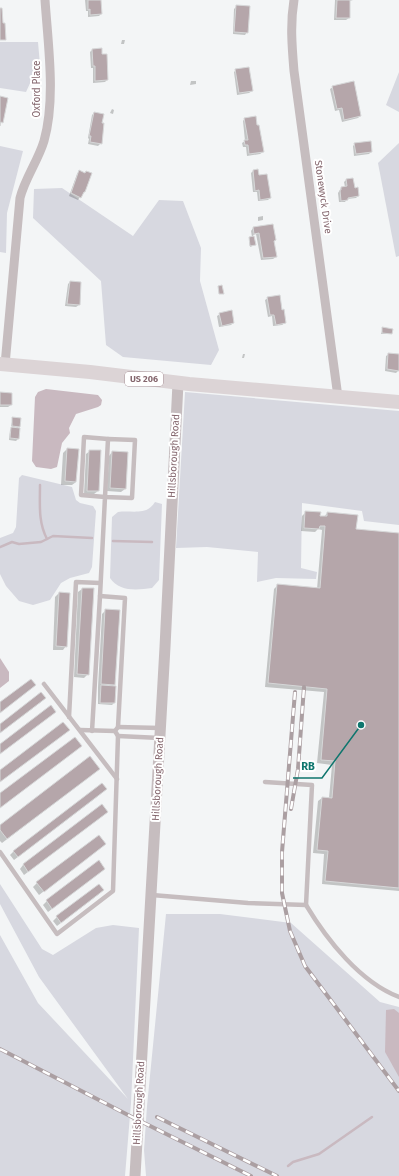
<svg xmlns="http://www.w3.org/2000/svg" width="399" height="1176" font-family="'Fira Sans',sans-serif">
<rect width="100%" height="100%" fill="#f3f5f6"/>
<!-- green -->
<g fill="#d7d8e0">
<polygon points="0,42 38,42 41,76 31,81 26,92 0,88"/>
<polygon points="399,72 399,112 386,105"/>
<polygon points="399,143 399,256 396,257 378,163"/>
<polygon points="0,146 23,151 7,213 6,253 0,252"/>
<polygon points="62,188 133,236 159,200 183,201 201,248 200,281 219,350 211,365 123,357 106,345 101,281 33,218 34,189"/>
<polygon points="185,392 399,411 399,525 364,521 362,511 302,503 301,568 317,572 316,579 276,578 257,582 258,552 207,547 176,548"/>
<polygon points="22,475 72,487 76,500 80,503 93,506 96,511 92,567 89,573 70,578 61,583 50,600 33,605 19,601 6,586 0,574 0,538 13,533 16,527 19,478"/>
<path d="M155 502 162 504 159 580 152 588C137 590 119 592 110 578L112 517 118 512C132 510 147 516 155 502Z"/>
<polygon points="0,884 42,949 53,955 96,928 113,925 139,928 131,1103 125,1176 0,1176 0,935 38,1003 128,1099 39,977 0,904"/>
<polygon points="166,914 220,914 291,923 380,1002 399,1007 399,1176 146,1176 144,1150 147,1106"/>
</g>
<!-- water -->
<g fill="#c9b9c0">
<polygon points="46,389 98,395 102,400 101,405 98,407 76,414 69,428 70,433 62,443 57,467 51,469 36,467 32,461 35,397 38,392"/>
<polygon points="0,658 9,672 9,681 0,688"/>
<polygon points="394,1009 399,1013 399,1077 385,1052 386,1010"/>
</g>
<!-- shadow -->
<g fill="#0003">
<polygon points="85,0 100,0 101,14 99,16 88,17 88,11 86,11"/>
<polygon points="335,0 353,0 349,1 349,18 346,20 334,20"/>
<polygon points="237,6 247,32 245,35 233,34 234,9"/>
<polygon points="122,40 125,40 124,44 121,44"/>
<polygon points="92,50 101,50 107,80 105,82 93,83 93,68 91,68 90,52"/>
<polygon points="236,70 252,91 249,93 237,95 234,72"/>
<polygon points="191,81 196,81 196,84 190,85"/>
<polygon points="333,87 360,116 358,118 342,122 339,110 335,111 330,89"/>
<polygon points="112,109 114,110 113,114 110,113"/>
<polygon points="94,113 101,143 98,146 88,144 89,139 88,138 92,115"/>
<polygon points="245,118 263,152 260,154 247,156 246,147 243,147 242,143 245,141 243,121"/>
<polygon points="355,144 371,152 369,154 354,156 353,146"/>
<polygon points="79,171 84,174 86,172 80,197 78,200 69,196 77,174"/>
<polygon points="253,171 258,176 270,198 268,200 258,201 257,192 253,192 251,173"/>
<polygon points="346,180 358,196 356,198 347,199 345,202 339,202 338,193 341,188 345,187 344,182"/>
<polygon points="263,216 263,220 258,221 258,217"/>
<polygon points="272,225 275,240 273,242 276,257 273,259 261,260 256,234 253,235 255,245 250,247 249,238 252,237 251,231 253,228"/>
<polygon points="70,282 79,305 76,307 65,306 68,284"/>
<polygon points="268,298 281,306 285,323 282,325 273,326 272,316 268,317 265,300"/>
<polygon points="220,314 233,323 231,325 219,327 217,316"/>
<polygon points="383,328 391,334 381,334"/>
<polygon points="243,354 245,354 244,358 242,358"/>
<polygon points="389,354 399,360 399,370 396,373 385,371 386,356"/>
<polygon points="0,393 11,405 8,407 0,407"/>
<polygon points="13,418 19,426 17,429 18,439 16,441 9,440 10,430 13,427 11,426"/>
<polygon points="67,449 76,482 72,485 61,485 63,453"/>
<polygon points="90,451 98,491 94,494 84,494 86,454"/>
<polygon points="112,452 125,489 121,492 107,491 109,456"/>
<polygon points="306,512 324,517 327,513 355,530 399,534 399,891 322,884 324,854 313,853 318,801 322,798 329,798 332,765 317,763 324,692 265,687 274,589 278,585 317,589 322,530 318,529 315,532 301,531 302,516"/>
<polygon points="82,589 88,674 84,678 74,677 78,592"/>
<polygon points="59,593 66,646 63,650 53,650 55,597"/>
<polygon points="106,610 114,685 112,687 114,703 112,705 98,704 98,687 102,614"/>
<polygon points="45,698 41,702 0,733 0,725"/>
<polygon points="93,774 2,843 0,841 0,826"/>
<polygon points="102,793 14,860 10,855 14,851"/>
<polygon points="102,805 103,815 24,875 20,869 23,865"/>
<polygon points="105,844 39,895 33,887 37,883"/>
<polygon points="99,862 100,872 48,912 43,905 47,901"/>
<polygon points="99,885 99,894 57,926 53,921 57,917"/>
</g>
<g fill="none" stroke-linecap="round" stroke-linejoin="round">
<!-- stream -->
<g stroke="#c9b9c0" stroke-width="2.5">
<path d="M40 485C40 504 38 522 47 539"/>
<polyline points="113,541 152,542"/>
<polyline points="0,547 12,542 19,544 41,542 53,536 92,538"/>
<polyline points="288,1166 293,1162 319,1154 372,1117"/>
</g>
</g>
<!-- building -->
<g fill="#b5a6aa" stroke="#d6d7d8">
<polygon points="88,0 101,0 102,14 90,15 90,9 88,10"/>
<polygon points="337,0 350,0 350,18 336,18"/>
<polygon points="236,5 250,6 248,33 234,32"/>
<polygon points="0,8 2,8 3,23 5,23 6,40 0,40"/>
<polygon points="102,48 102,54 107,54 108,80 95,81 95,66 93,66 92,49"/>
<polygon points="249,67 253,91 239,93 235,69"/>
<polygon points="354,81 361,116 344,120 342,108 337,109 332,86"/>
<polygon points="0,96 8,98 3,123 1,122 0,126"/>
<polygon points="94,112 104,114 102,123 104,123 102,144 90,142 91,136 89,136"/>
<polygon points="256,116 257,125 259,125 264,152 249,154 248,145 245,145 244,140 248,140 244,118"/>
<polygon points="371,141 372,152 356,154 354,143"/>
<polygon points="258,169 259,175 267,174 271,198 260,200 259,190 255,191 253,170"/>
<polygon points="79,170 85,173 86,171 92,173 85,192 84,192 81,198 71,193"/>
<polygon points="353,178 355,188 358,187 359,196 348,198 348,200 341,201 340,190 341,190 341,187 347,186 346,179"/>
<polygon points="273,224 276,240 274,241 277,257 263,258 259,233 254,234 253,227"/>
<polygon points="254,236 256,245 250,246 249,237"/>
<polygon points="70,281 81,282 80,305 67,304"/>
<polygon points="222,285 224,294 219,294 218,286"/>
<polygon points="280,295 282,310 284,309 286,323 276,325 274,315 270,315 267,297"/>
<polygon points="232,310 234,323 222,326 219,313"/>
<polygon points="382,327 393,329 392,334 382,333"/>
<polygon points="388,353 399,354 399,371 387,369"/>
<polygon points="0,392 12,393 12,405 0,405"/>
<polygon points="12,417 21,418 20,427 12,426"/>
<polygon points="11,427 20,428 19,439 10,438"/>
<polygon points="67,448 79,449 76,482 65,481"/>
<polygon points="89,450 101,450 99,491 87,491"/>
<polygon points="112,451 128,452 126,489 110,488"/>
<polygon points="305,511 321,512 320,516 327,516 327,512 358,515 356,529 399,533 399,888 325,881 328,851 317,850 322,797 332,798 335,761 321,760 327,689 268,683 277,584 320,588 325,526 320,526 319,529 304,528"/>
<polygon points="82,588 94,588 89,675 77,674"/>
<polygon points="59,592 70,593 67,647 56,646"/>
<polygon points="105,609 120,610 115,685 101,684"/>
<polygon points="31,679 36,685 0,713 0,702"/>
<polygon points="101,685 116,686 115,703 100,703"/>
<polygon points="41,692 46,698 0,733 0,724"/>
<polygon points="51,705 56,712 0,754 0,744"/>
<polygon points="63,722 70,730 0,782 0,770"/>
<polygon points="75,737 82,746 0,808 0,793"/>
<polygon points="90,756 100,769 7,839 0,830 0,825"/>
<polygon points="102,783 107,789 18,857 13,851"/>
<polygon points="102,804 108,812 28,872 23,864"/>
<polygon points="99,835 106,844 44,892 36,882"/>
<polygon points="99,860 105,869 52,909 46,900"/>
<polygon points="99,884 104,890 61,923 56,916"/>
</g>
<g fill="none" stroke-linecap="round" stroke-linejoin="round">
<!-- service -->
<g stroke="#c6bdbf" stroke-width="4.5">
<polygon points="108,439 135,440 132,498 105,497"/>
<polyline points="100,596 105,497 81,495 84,437 108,439"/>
<polyline points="44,684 117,779"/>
<polyline points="69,717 76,582 100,583"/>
<polyline points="118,727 160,728"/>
<polyline points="80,730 115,731"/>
<polyline points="118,736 160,738"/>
<polyline points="0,852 57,934 113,891 118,736 115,731 118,727 125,598 100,596 92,731"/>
<polyline points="152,895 248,903 306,905 312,785 265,782"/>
<path d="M306 905C327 940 360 982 399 997"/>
</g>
<!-- minor -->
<g stroke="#c6bdbf" stroke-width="9">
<path d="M294 0C290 24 292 47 294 71L338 397"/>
<path d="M5 365 20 198C25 178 38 161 44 141 56 99 48 44 45 0"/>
</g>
<!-- tertiary -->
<polyline stroke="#c6bdbf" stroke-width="11" points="135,1176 165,647 178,383"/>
<!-- primary -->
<polyline stroke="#dcd4d6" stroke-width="14" points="0,364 90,372 189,384 399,402"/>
<defs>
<g id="rail">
<polyline points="295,692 282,852 282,893 290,931 305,966 399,1091"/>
<polyline points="291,809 298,769 304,687 304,690"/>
<polyline points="0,1049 130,1116 251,1176"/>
<polyline points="157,1117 277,1176"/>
</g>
</defs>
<!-- rail casing -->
<use href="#rail" stroke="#ab9fa2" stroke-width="4"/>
<!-- rail -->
<use href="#rail" stroke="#fff" stroke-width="2.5" stroke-dasharray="8" stroke-linecap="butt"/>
</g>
<g text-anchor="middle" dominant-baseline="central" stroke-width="4" stroke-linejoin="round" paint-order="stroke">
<!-- shield labels -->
<rect fill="#fff" stroke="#a99499" stroke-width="1" x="125" y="372" width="38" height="14" rx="3"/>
<g font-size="9" font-weight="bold" fill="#84666d">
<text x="144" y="379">US 206</text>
</g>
<!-- street labels -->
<g font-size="10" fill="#84666d" stroke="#fff">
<text transform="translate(37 89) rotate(-90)">Oxford Place</text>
<text transform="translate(323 197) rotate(82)">Stonewyck Drive</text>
<text transform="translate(174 456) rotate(-87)">Hillsborough Road</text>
<text transform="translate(158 779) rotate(-87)">Hillsborough Road</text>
<text transform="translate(139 1103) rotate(-87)">Hillsborough Road</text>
</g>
</g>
<!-- callouts -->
<path fill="none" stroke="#0f766e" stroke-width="1.5" d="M361 725L322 778H293"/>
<circle fill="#0f766e" stroke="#fff" stroke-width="1.5" cx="361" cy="725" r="4"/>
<g font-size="11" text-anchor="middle" font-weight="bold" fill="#0f766e" stroke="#fff" stroke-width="4" stroke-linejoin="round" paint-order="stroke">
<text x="308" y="770">RB</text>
</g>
</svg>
